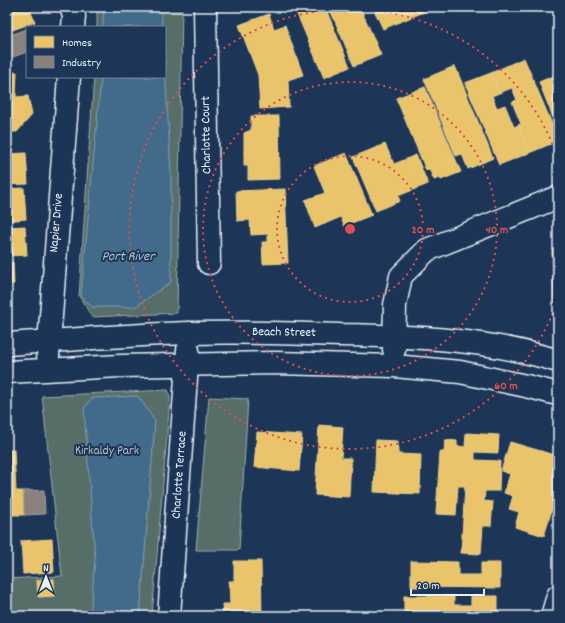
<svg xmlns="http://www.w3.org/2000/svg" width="565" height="623" font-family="Dekko,sans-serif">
<rect width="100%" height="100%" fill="#1d3557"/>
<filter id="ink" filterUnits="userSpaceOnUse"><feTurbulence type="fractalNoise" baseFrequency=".025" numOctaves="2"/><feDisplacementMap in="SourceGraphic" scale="8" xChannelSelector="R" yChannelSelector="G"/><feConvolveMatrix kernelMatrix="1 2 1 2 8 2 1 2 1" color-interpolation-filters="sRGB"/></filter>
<g filter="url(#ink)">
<!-- green -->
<g fill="#576d68" stroke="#a0afb0">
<polygon points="97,7 182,7 177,313 92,317 79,296 94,77 165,77 165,27 97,27"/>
<polygon points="168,390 170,398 152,616 7,616 7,579 62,576 42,396"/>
<polygon points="209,397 248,399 239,550 196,550"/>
</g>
<!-- water -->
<g fill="#426b8a" stroke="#84a1b6">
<polygon points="104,7 161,7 162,27 103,27"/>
<polygon points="165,67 171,173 171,282 135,307 92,307 81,296 101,77 165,77"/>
<polygon points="138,396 155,421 140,616 90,616 95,559 84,408 92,398"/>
</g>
<!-- homes -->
<g fill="#e9c46a" stroke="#e9d295">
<polygon points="7,7 29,7 35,22 7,32"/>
<polygon points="294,7 325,7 350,67 324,78"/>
<polygon points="329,7 360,7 381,55 354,66"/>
<polygon points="382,7 430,7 431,9 383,29 375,12"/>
<polygon points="269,14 274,29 285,25 303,75 288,80 289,107 260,109 258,75 239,25"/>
<polygon points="524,58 558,138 558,141 529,153 518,125 521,124 512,102 517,100 512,88 499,93 491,73"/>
<polygon points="455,66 493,158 468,169 462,154 456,156 424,79"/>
<polygon points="7,72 17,72 16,97 28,96 32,115 17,132 7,132"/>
<polygon points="491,73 499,93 492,96 497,108 505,105 514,127 518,125 529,153 499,165 465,83"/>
<polygon points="558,74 558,130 539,82"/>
<polygon points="425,87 461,172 441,180 440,178 434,180 429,169 426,170 396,98"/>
<polygon points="251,116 279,116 280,179 248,180 248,166 244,166 244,133 251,130"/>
<polygon points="385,144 394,164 416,155 428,184 398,196 400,201 376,211 353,157"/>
<polygon points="26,153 28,184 7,185 7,154"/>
<polygon points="346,153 372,215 344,226 341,217 315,228 305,200 325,193 314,166"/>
<polygon points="24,188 26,219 7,221 7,189"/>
<polygon points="285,189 288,263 263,264 262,242 268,242 268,234 251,235 250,220 237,221 236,191"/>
<polygon points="25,226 27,255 7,256 7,227"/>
<polygon points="552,250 558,250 558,302 554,303"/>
<polygon points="13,262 14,284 7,284 7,263"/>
<polygon points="319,425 343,427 341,458 351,458 349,497 315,495"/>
<polygon points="257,432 302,435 299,471 254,467"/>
<polygon points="466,433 499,435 498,453 475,452 475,460 500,461 499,491 485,491 484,501 493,502 491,526 483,526 481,554 461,553 465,486 458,486 456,515 436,514 440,452 444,452 445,440 457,441 457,446 465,447"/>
<polygon points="376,440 398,441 398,454 421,455 420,494 374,492"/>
<polygon points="510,442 558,456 558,489 544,536 515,527 519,512 509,509 513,496 504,493 510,474 501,471"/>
<polygon points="7,450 14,450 16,491 23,491 24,515 7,515"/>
<polygon points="52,539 54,572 23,574 21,541"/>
<polygon points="234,561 261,561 262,616 223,616 222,604 230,604 229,581 234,581"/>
<polygon points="411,561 458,562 458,575 481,575 481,563 500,563 500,588 411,587"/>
<polygon points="54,579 55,596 38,597 37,580"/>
<polygon points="404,596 454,596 454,605 471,605 471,596 498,596 498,616 404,616"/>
</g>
<!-- industry -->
<g fill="#8a817c" stroke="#a6a3a1">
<polygon points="27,29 27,52 13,57 7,36"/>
<polygon points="44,490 45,514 24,515 23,491"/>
</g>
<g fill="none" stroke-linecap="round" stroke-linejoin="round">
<defs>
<g id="minor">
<polyline points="71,7 74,16 73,27"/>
<polyline points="205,7 209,263"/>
<path d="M7 344C67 340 128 335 188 333 239 332 289 333 340 335 414 336 487 339 558 361"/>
<polyline points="394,350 395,305 401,276 427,250 558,197"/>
<polyline points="48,356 69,77"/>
<polyline points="7,372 120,366 275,363 394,366 460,372 526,386 558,394"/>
<polyline points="169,616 188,350"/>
<polyline points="552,616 558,596"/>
</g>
</defs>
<!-- minor casing -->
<use href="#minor" stroke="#e8f1f8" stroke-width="25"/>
<!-- minor -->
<use href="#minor" stroke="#1d3557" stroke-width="22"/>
</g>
</g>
<!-- distance rings -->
<g fill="none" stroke="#da5052" stroke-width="2" stroke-dasharray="2 4">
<circle cx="350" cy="229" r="73"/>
<circle cx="350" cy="229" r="147"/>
<path d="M557 302A220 220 0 1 1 557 156"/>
</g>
<g text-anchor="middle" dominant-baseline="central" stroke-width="4" stroke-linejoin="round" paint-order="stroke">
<!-- street labels -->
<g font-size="13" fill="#e8f1f8" stroke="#1d3557">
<text transform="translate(207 135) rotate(-91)">Charlotte Court</text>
<text transform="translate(57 223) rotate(-85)">Napier Drive</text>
<text transform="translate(284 333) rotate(1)">Beach Street</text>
<text transform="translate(180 475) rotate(-86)">Charlotte Terrace</text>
</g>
<!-- park labels -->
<g font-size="13" fill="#b5c3c6" stroke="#1d3557">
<text x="107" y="451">Kirkaldy Park</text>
</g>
<!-- water labels -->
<g font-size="14" font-style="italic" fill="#aec2d2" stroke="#1d3557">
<text x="128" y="257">Port River</text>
</g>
</g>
<circle cx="350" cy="229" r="6" fill="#da5052" stroke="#1d3557" stroke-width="2"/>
<g font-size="12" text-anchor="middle" font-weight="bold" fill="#da5052" stroke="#1d3557" stroke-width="4" stroke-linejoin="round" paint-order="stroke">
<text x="423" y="233">20 m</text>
<text x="497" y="233">40 m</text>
<text x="506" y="389">60 m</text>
</g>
<!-- margin -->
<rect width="565" height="623" fill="none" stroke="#1d3557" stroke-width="24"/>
<rect x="12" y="12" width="541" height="599" fill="none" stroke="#e8f1f8" stroke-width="1.5" filter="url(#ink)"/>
<!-- legend -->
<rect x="26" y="26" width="140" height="52" fill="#1d3557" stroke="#6e8097"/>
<rect x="34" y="36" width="20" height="12" fill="#e9c46a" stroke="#6e8097"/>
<text x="62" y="46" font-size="12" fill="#e8f1f8">Homes</text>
<rect x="34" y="56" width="20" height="12" fill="#8a817c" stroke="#6e8097"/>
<text x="62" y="66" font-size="12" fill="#e8f1f8">Industry</text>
<!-- north arrow -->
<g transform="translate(46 577)" stroke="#1d3557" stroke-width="3" paint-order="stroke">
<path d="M0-3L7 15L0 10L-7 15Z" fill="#e8f1f8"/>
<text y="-6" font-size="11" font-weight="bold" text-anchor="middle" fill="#e8f1f8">N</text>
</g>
<!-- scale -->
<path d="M411 589v6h73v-6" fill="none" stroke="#e8f1f8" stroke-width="2"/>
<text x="417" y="589" font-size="12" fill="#e8f1f8" stroke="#1d3557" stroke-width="3" paint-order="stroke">20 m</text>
</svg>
